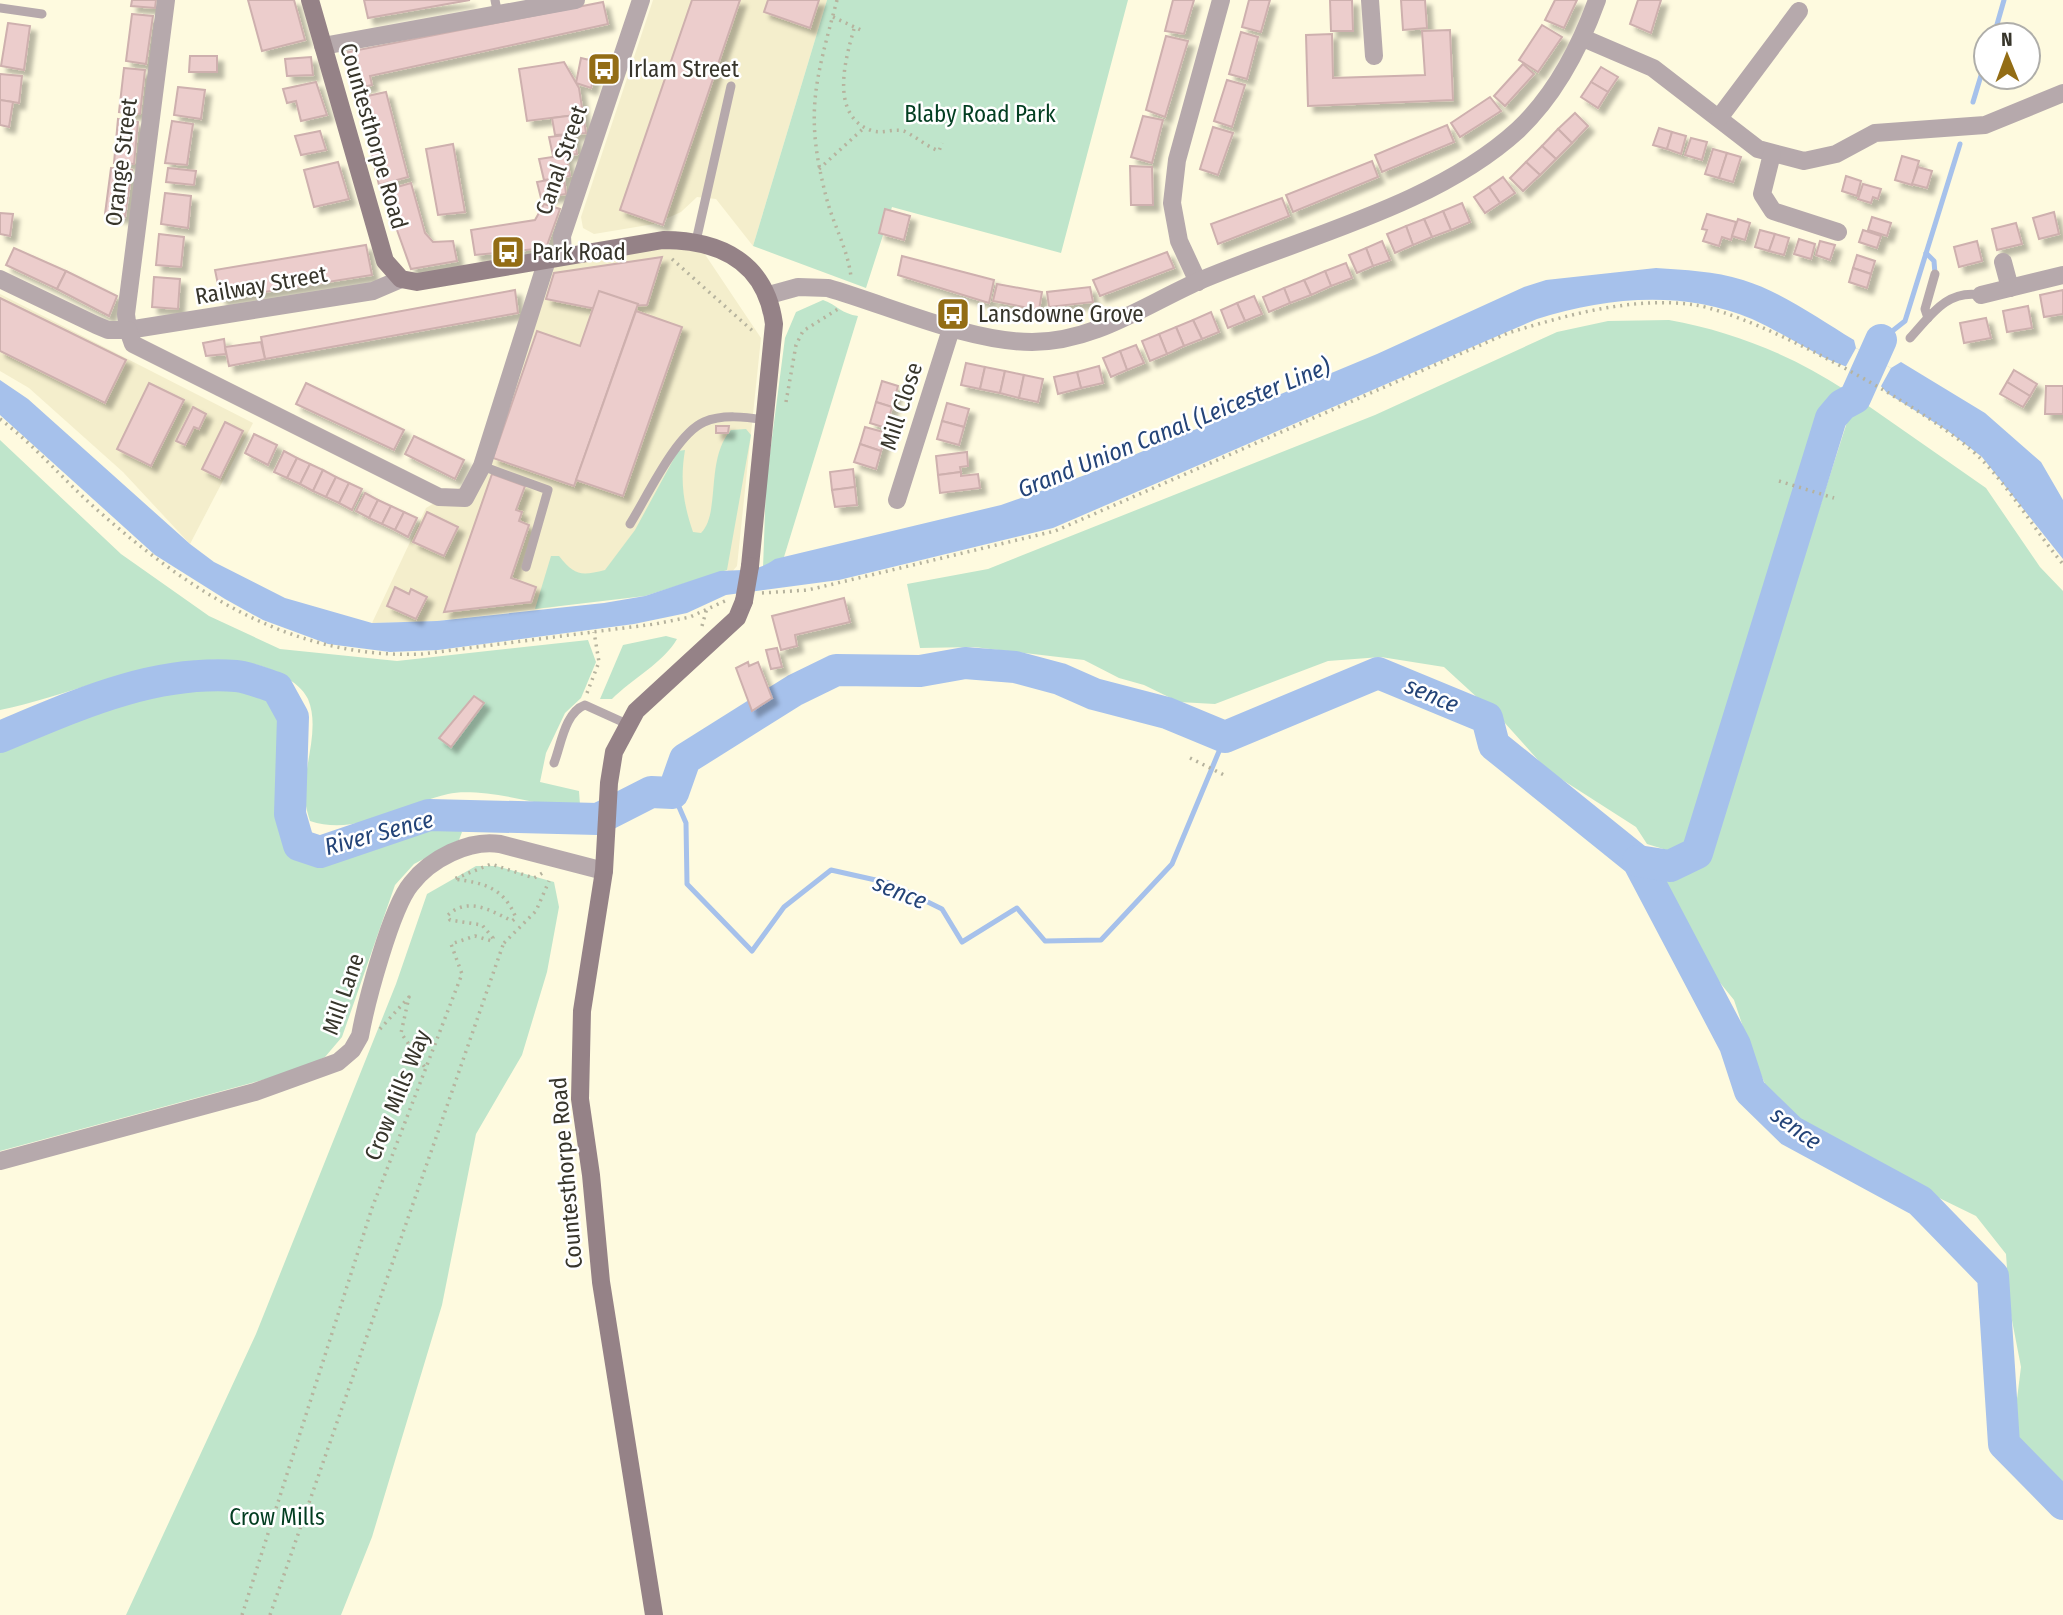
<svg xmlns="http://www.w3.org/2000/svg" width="2063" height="1615" font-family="'Fira Sans Condensed',sans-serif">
<defs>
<filter id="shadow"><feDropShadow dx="6" dy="6" stdDeviation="2" flood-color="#0004"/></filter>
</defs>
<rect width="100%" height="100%" fill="#fefadf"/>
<!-- built -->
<g fill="#f4eecc">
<polygon points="653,0 827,0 753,246 716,199 697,197 681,212 654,224 594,234 583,228 581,217"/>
<polygon points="696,241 761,338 737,566 731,573 727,570 554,607 437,621 372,623 426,508 466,484 547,260"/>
<polygon points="0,294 253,423 190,544 123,472 29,388 0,371"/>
</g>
<!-- green -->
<g fill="#bfe5cb">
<polygon points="827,0 1128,0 1061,253 892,207 866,288 753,246"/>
<path d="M823 300C837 305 842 314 858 316L784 557 763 568 766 484 785 338 796 312Z"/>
<path d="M1669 320C1731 331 1792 355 1845 390L1822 413 1690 842 1670 851 1647 844 1636 827 1547 770 1504 722 1444 667 1381 657 1328 661 1215 704 1179 702 1144 685 1119 678 1084 660 974 647 920 648 907 584 988 569 1375 415 1557 332 1608 321Z"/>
<polygon points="1867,405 1986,488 2040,567 2063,591 2063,1492 2030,1463 2013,1431 2021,1367 2010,1310 2006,1254 1976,1216 1890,1174 1850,1147 1806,1127 1773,1101 1754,1060 1734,1000 1717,979 1676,907 1662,874 1679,877 1706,861 1849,416"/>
<path d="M746 429 751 435 727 570 645 596 535 609 551 556H559C575 576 581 576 605 570L635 530 678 451 685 450C680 480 683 503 693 532L701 533C721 513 705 459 731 430Z"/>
<path d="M0 440 121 554 209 616 280 649 397 661 588 640 596 662 581 698 565 713 546 753 540 782 579 791 580 805 570 811C541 803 477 787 448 794 403 804 357 837 310 821 308 815 306 807 305 800 302 769 321 730 308 699 303 689 294 682 285 677 207 629 82 694 0 710Z"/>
<path d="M666 636 677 639C663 663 632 679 612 699H600L623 645Z"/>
<path d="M203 678C230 680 277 683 286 716 288 723 285 735 284 743 281 784 273 816 299 852 312 855 324 857 337 855 366 852 438 810 462 832L459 840 414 864 395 885 342 1037 325 1057 299 1070 0 1151V742L136 694Z"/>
<polygon points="476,866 496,866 554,882 559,907 547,972 522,1055 476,1134 442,1305 372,1537 341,1615 126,1615 256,1334 396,984 427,894"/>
</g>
<!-- water -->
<path fill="#a6c1eb" d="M1656 268C1685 270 1714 271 1743 280 1782 292 1819 319 1854 340L1856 348 1891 368 1901 362 1985 413 2041 462 2063 500V559L1982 457 1948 431 1887 393C1872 372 1845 368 1823 357 1799 344 1776 330 1752 319 1683 290 1607 297 1537 319L1053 528 839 580 726 595 687 613 634 624 438 650 390 652 328 644 263 620 225 599 155 555 0 415V380L28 399 190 544 214 562 285 598 372 623 437 621 604 603 645 596 720 571C740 569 756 573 775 559L1001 505 1088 474 1377 354 1524 287 1546 280Z"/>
<!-- pier -->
<polygon fill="#fefadf" points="1856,348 1891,368 1880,388 1845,368"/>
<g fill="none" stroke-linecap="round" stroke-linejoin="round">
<!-- stream -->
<g stroke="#a6c1eb" stroke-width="5">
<polyline points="1994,35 2004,0"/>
<polyline points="1973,102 1986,59"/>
<polyline points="1926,253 1934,261 1935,274"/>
<polyline points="1881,340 1905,321 1960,144"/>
<polyline points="673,793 686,823 687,884 752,951 784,907 831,870 889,883 942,909 962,942 1017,908 1045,941 1101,940 1172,864 1225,737"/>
</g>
<!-- river -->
<g stroke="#a6c1eb" stroke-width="32">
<path d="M0 737C75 706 152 670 236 676 249 677 264 684 277 688L293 717 290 814 299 845 320 852 429 815 598 819 651 792 673 793 685 759 795 690 836 670 920 671 965 663 1015 667 1060 679 1094 694 1167 713 1225 737 1378 673 1487 718 1494 745 1638 861 1735 1045 1750 1091 1791 1131 1920 1201 1993 1276 2004 1444 2063 1504"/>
<polyline points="1638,861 1670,866 1697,853 1831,418 1842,405 1855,398 1881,340"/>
</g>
</g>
<!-- building -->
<g fill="#eccdcc" stroke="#ceb0ae" stroke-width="2" filter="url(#shadow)">
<polygon points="132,0 156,0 155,8 131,6"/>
<polygon points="248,0 294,0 305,40 262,51"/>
<polygon points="364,0 470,0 368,18"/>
<polygon points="692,0 740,0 663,225 620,210"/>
<polygon points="768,0 819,0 810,28 764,12"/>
<polygon points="1173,0 1194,0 1184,34 1165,31"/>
<polygon points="1249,0 1270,0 1261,32 1242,27"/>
<polygon points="1330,0 1352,0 1353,31 1331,31"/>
<polygon points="1401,0 1425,0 1427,28 1403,30"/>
<polygon points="1555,0 1577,0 1564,28 1545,20"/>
<polygon points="1638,0 1661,0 1651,33 1630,24"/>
<polygon points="603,2 608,24 370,76 372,85 358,88 348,52"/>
<polygon points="132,14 153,16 146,64 126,61"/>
<polygon points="8,23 30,26 24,70 1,66"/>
<polygon points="1542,25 1562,37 1538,72 1519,60"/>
<polygon points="1450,30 1453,100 1308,106 1306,35 1332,34 1333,78 1425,75 1422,31"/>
<polygon points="1241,32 1258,37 1247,79 1229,74"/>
<polygon points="1166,36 1188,41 1165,117 1146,110"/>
<polygon points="190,56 217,56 217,72 189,72"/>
<polygon points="311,57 313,75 287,76 285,59"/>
<polygon points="581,58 598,62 591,88 576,83"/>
<polygon points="564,62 579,88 583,114 527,121 519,69"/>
<polygon points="1523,64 1534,74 1505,106 1494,96"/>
<polygon points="1601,67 1618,77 1608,92 1591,82"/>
<polygon points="124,68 145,70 140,114 119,112"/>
<polygon points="0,74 22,76 19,103 0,100"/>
<polygon points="1227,80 1245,85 1232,127 1214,121"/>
<polygon points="316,82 327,115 301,121 296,101 287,103 283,89"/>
<polygon points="1591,82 1608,92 1598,108 1581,97"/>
<polygon points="178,87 205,90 201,119 174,115"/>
<polygon points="386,92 408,177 379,185 358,98"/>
<polygon points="1490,97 1501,111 1460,137 1451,123"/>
<polygon points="0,100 13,102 9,127 0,125"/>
<polygon points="1575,113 1588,126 1572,143 1558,129"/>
<polygon points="583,114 586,133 555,135 552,118"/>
<polygon points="1143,116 1163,120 1152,163 1131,157"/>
<polygon points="118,119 138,122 134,164 114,163"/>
<polygon points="172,121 193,124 187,165 165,163"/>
<polygon points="1447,125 1454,142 1382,172 1375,155"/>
<polygon points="1213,127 1233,133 1218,175 1200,169"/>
<polygon points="1659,128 1672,132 1667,149 1653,145"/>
<polygon points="1558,129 1572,143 1556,159 1542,146"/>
<polygon points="320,131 326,150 301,155 295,136"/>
<polygon points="1672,132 1686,136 1681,154 1667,149"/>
<polygon points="574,134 577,154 553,156 549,137"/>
<polygon points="1691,138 1707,142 1702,160 1685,155"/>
<polygon points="453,144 465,212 438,215 426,149"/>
<polygon points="1542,146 1556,159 1540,175 1526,162"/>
<polygon points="1713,149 1727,153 1719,178 1705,174"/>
<polygon points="1727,153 1741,157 1733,182 1719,178"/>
<polygon points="566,155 570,176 544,180 539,159"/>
<polygon points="1902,156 1919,161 1912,185 1895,180"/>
<polygon points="1372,161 1378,177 1293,212 1286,195"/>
<polygon points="338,162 349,199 314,207 304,170"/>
<polygon points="1526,162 1540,175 1523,191 1510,178"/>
<polygon points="1130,166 1152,167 1153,205 1131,205"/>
<polygon points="1918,167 1932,171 1927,188 1912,184"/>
<polygon points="111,168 132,170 125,217 105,214"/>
<polygon points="168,168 196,171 194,185 166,182"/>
<polygon points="1846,176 1861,181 1857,196 1842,191"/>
<polygon points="564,177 566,194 541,198 537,182"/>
<polygon points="1503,177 1515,193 1500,203 1489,187"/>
<polygon points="411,183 425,233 433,242 453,241 457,261 411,269 383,191"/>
<polygon points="1863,184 1881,189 1878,199 1873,197 1871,203 1858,199"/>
<polygon points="1489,187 1500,203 1485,213 1474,197"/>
<polygon points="165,193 191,196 188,228 161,224"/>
<polygon points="1282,198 1289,216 1218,244 1211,224"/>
<polygon points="1462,203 1470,222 1451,230 1443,211"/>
<polygon points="544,204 560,209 546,248 475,255 471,230 535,220"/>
<polygon points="885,209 910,216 904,240 879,233"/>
<polygon points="1443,211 1451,230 1432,237 1424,219"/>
<polygon points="2054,212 2059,234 2039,239 2033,218"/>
<polygon points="0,213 13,214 10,236 0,234"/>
<polygon points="1707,214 1736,222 1731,240 1722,237 1719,246 1703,241 1707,230 1702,229"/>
<polygon points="1872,217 1891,223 1887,236 1868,230"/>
<polygon points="1424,219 1432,237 1413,245 1406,226"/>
<polygon points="1738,219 1750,223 1745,240 1732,236"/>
<polygon points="2016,223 2022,244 1997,250 1992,229"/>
<polygon points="1406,226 1413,245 1395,253 1387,234"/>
<polygon points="1760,230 1775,234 1769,251 1755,247"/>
<polygon points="1863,230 1881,236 1877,248 1859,242"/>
<polygon points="159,234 184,237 181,267 156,265"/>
<polygon points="1775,234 1789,238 1784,255 1769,251"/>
<polygon points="1799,239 1815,244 1811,259 1794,254"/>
<polygon points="1382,241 1390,260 1373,266 1366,248"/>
<polygon points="1820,241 1835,245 1830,260 1816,255"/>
<polygon points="1977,241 1982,261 1959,267 1954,247"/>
<polygon points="366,245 372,275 221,299 215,270"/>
<polygon points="14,248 66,271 57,289 6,265"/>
<polygon points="1366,248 1373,266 1357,273 1349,255"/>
<polygon points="1167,252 1174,268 1100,296 1093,280"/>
<polygon points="1857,255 1875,261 1871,274 1853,268"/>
<polygon points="902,256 994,280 989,303 898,275"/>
<polygon points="662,257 647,305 591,308 546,299 554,273"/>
<polygon points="1346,263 1352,278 1331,286 1325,271"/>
<polygon points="1853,268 1871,274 1867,288 1849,282"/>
<polygon points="66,271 117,296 109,316 57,289"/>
<polygon points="1325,271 1331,286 1311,295 1304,280"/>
<polygon points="154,277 180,279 178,309 152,307"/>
<polygon points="1304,280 1311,295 1290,303 1284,288"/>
<polygon points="997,284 1042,292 1039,310 993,301"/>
<polygon points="1090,287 1093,302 1049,307 1047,292"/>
<polygon points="1284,288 1290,303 1269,312 1263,297"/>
<polygon points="515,290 518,313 265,359 261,337"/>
<polygon points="2063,290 2063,314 2044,317 2040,295"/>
<polygon points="599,291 638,304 574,486 493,458 537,331 580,346"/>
<polygon points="1254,296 1262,314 1245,321 1237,303"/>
<polygon points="0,298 126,360 105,403 0,351"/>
<polygon points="1237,303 1245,321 1228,328 1221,310"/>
<polygon points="2028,306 2032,328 2007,332 2003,311"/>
<polygon points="636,311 682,327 623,496 576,480"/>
<polygon points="1211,312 1219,332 1202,339 1193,320"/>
<polygon points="1986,318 1991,338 1964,343 1960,323"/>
<polygon points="1193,320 1202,339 1184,346 1176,327"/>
<polygon points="1176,327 1184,346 1167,354 1159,334"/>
<polygon points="1159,334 1167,354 1150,361 1142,341"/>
<polygon points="224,339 226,354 206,356 203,343"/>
<polygon points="261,342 265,359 229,366 225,347"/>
<polygon points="1136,345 1144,363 1127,370 1120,351"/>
<polygon points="1120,351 1127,370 1111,377 1103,358"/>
<polygon points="966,363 985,367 980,389 961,385"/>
<polygon points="1099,366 1103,383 1081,388 1077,372"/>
<polygon points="985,367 1005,371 1000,393 980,389"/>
<polygon points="2014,370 2037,384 2030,396 2007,382"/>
<polygon points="1005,371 1024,375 1019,398 1000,393"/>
<polygon points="1077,372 1081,388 1058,394 1054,377"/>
<polygon points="1024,375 1043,379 1038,402 1019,398"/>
<polygon points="882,381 898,386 892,407 876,402"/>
<polygon points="2007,382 2030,396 2023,407 2000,394"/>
<polygon points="149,383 184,400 151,466 117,449"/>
<polygon points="306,383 404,430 394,450 296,404"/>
<polygon points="2046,386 2063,386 2063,414 2045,414"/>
<polygon points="876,402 892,407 886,428 870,423"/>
<polygon points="947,403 969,409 964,427 942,421"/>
<polygon points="193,407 206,414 199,429 194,427 185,445 176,441"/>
<polygon points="942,421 964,427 959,445 937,439"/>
<polygon points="225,422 243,431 220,478 202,469"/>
<polygon points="716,426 729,426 728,433 716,433"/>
<polygon points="865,427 887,433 881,451 860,444"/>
<polygon points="254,434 277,445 268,465 245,453"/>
<polygon points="414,436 464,460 455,479 405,454"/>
<polygon points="860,444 881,451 876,469 854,462"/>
<polygon points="284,451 297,458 287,478 274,472"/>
<polygon points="967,452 968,466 960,467 961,472 938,475 936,456"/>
<polygon points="297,458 310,464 300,484 287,478"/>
<polygon points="310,464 323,470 313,491 300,484"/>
<polygon points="853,469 855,487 832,490 830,472"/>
<polygon points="323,470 336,477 326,497 313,491"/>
<polygon points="961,472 961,476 978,474 980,488 940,493 938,475"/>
<polygon points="492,474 525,486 516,510 522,512 519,521 529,525 511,578 536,587 531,602 444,612"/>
<polygon points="336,477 349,483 339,503 326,497"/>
<polygon points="349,483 362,489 352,510 339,503"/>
<polygon points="855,487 857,505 835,507 832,490"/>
<polygon points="365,493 378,500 369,518 356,511"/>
<polygon points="378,500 391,506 382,524 369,518"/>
<polygon points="391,506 404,512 395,530 382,524"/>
<polygon points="404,512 417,518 408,537 395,530"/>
<polygon points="427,512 458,527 444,556 413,542"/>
<polygon points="395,587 409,594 411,589 427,597 416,619 387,606"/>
<polygon points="844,598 850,622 795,635 797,646 781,650 772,616"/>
<polygon points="777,648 782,667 771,669 766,650"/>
<polygon points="748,662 749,666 758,662 772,698 752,711 736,668"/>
<polygon points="474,696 484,703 451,747 439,738"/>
</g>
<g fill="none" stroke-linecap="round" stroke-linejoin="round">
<!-- path -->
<g stroke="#b6b39e" stroke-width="3.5" stroke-dasharray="2 5" stroke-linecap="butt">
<path d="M837 0C815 83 804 114 827 200 834 226 848 250 851 277"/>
<polyline points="833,17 863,31"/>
<path d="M854 29C845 60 829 117 873 131 884 134 897 127 906 132 918 138 926 146 939 151L942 143"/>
<polyline points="819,169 865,127"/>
<polyline points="672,259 755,333"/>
<polyline points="786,402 796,345 803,331 838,309"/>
<path d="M0 419C35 446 62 478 94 507 187 590 292 660 422 654L655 624 690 617 727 600"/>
<polyline points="1779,481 1834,498"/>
<path d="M762 593 808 590 1055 531 1508 333C1567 315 1633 296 1695 305 1759 315 1937 413 1982 460 2013 492 2035 531 2063 564"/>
<polyline points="702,626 707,608"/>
<polyline points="587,693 599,662 594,632"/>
<polyline points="1190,758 1224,775"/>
<polyline points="504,943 536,911 549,881"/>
<polyline points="380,1029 409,997 401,1033 426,1069"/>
<path d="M242 1615 372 1208 462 974 451 944 475 936 492 941 493 938 482 925 450 920 447 916C467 896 490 910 512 921L516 918C504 888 485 883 454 879L491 864 534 878 544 872"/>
<polyline points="270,1615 504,942"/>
</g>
<!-- lane -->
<g stroke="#b6a9ac" stroke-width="9">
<polyline points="495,0 498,15"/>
<polyline points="0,8 42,14"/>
<polyline points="696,241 731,86"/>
<polyline points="1928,318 1925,309 1935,274"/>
<path d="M1910 338C1931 315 1947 289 1981 295"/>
<polyline points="482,466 548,490 526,567"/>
<path d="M630 524C647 497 676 434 704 422 722 414 746 417 765 420"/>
<path d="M554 763C561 745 565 712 585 705L627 724"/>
</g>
<!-- street -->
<g stroke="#b6a9ac" stroke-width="18">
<polyline points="166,0 126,314 128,330 373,291 401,279"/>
<polyline points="1370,0 1374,56"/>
<polyline points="1583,38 1653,68 1758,149 1804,161 1836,154 1875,133 1985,125 2063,93"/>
<polyline points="323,46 576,0"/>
<polyline points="1719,118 1799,11"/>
<polyline points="1772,154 1762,194 1773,211 1838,232"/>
<polyline points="563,256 562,236 641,0"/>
<polyline points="2003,262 2010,288"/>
<polyline points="0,279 96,325 108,330 128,330 133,344 439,497 465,498 482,466 547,260"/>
<polyline points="1198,282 1179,241 1172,203 1177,160 1221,0"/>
<path d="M769 295 798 287 828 288C890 306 969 342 1032 342 1094 342 1145 305 1199 281 1302 237 1435 206 1518 130 1555 95 1580 47 1597 0"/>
<polyline points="1981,295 2063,275"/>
<polyline points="897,500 952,326"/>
<path d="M0 1161 255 1092 338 1062 352 1050 360 1036C366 1003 391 908 411 884 430 859 469 839 500 844L604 871"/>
</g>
<!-- secondary -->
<g stroke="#958287" stroke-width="18">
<path d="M310 0 385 261 401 279 417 282 663 240C721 240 766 263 774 324L750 566"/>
<polyline points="654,1615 601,1282 591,1175 580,1099 582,1011 604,871 609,783 614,752 636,711 737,618 744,601"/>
</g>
<!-- secondary-bridge -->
<polyline stroke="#958287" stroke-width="18" points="744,601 750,566"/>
</g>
<!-- icons -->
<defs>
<symbol id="bus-square" viewBox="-11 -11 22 22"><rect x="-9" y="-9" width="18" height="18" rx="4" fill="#936d15" stroke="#fff"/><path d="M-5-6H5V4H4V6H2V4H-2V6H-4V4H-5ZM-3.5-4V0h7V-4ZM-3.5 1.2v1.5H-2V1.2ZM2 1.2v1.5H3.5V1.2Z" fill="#fff"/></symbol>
</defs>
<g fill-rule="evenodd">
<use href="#bus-square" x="585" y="50" width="38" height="38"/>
<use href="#bus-square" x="489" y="233" width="38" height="38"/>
<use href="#bus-square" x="934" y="295" width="38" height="38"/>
</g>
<g text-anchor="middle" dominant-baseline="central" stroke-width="5" stroke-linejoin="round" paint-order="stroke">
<!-- poi labels -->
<g font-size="23" fill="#37352b" stroke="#fff" text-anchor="start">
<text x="628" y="69">Irlam Street</text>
<text x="532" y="252">Park Road</text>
<text x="978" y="314">Lansdowne Grove</text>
</g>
<!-- park labels -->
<g font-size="23" fill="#033e21" stroke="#fff">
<text x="980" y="114">Blaby Road Park</text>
<text x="277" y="1517">Crow Mills</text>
</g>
<!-- street labels -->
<g font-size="23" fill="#37352b" stroke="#fff">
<text transform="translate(374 136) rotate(74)">Countesthorpe Road</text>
<text transform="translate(561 160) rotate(-71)">Canal Street</text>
<text transform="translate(121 162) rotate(-83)">Orange Street</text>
<text transform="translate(261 285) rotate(-10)">Railway Street</text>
<text transform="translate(901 406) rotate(-72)">Mill Close</text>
<text transform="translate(343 994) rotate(-71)">Mill Lane</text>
<text transform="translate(397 1095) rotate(-68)">Crow Mills Way</text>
<text transform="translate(566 1173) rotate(-95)">Countesthorpe Road</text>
</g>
<!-- water labels -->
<g font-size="24" font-style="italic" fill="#244478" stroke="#fff">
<text transform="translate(1174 428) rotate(-22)">Grand Union Canal (Leicester Line)</text>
<text transform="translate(1432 695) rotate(23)">sence</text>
<text transform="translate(379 833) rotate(-15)">River Sence</text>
<text transform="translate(900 892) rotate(22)">sence</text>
<text transform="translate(1796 1128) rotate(36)">sence</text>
</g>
</g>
<!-- north arrow -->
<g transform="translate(2007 56) rotate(359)"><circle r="33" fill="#ffffff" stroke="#afaeaa" stroke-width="2"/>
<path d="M0-5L12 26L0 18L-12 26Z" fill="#936d15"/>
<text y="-10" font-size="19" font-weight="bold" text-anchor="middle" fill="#37352b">N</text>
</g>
</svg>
